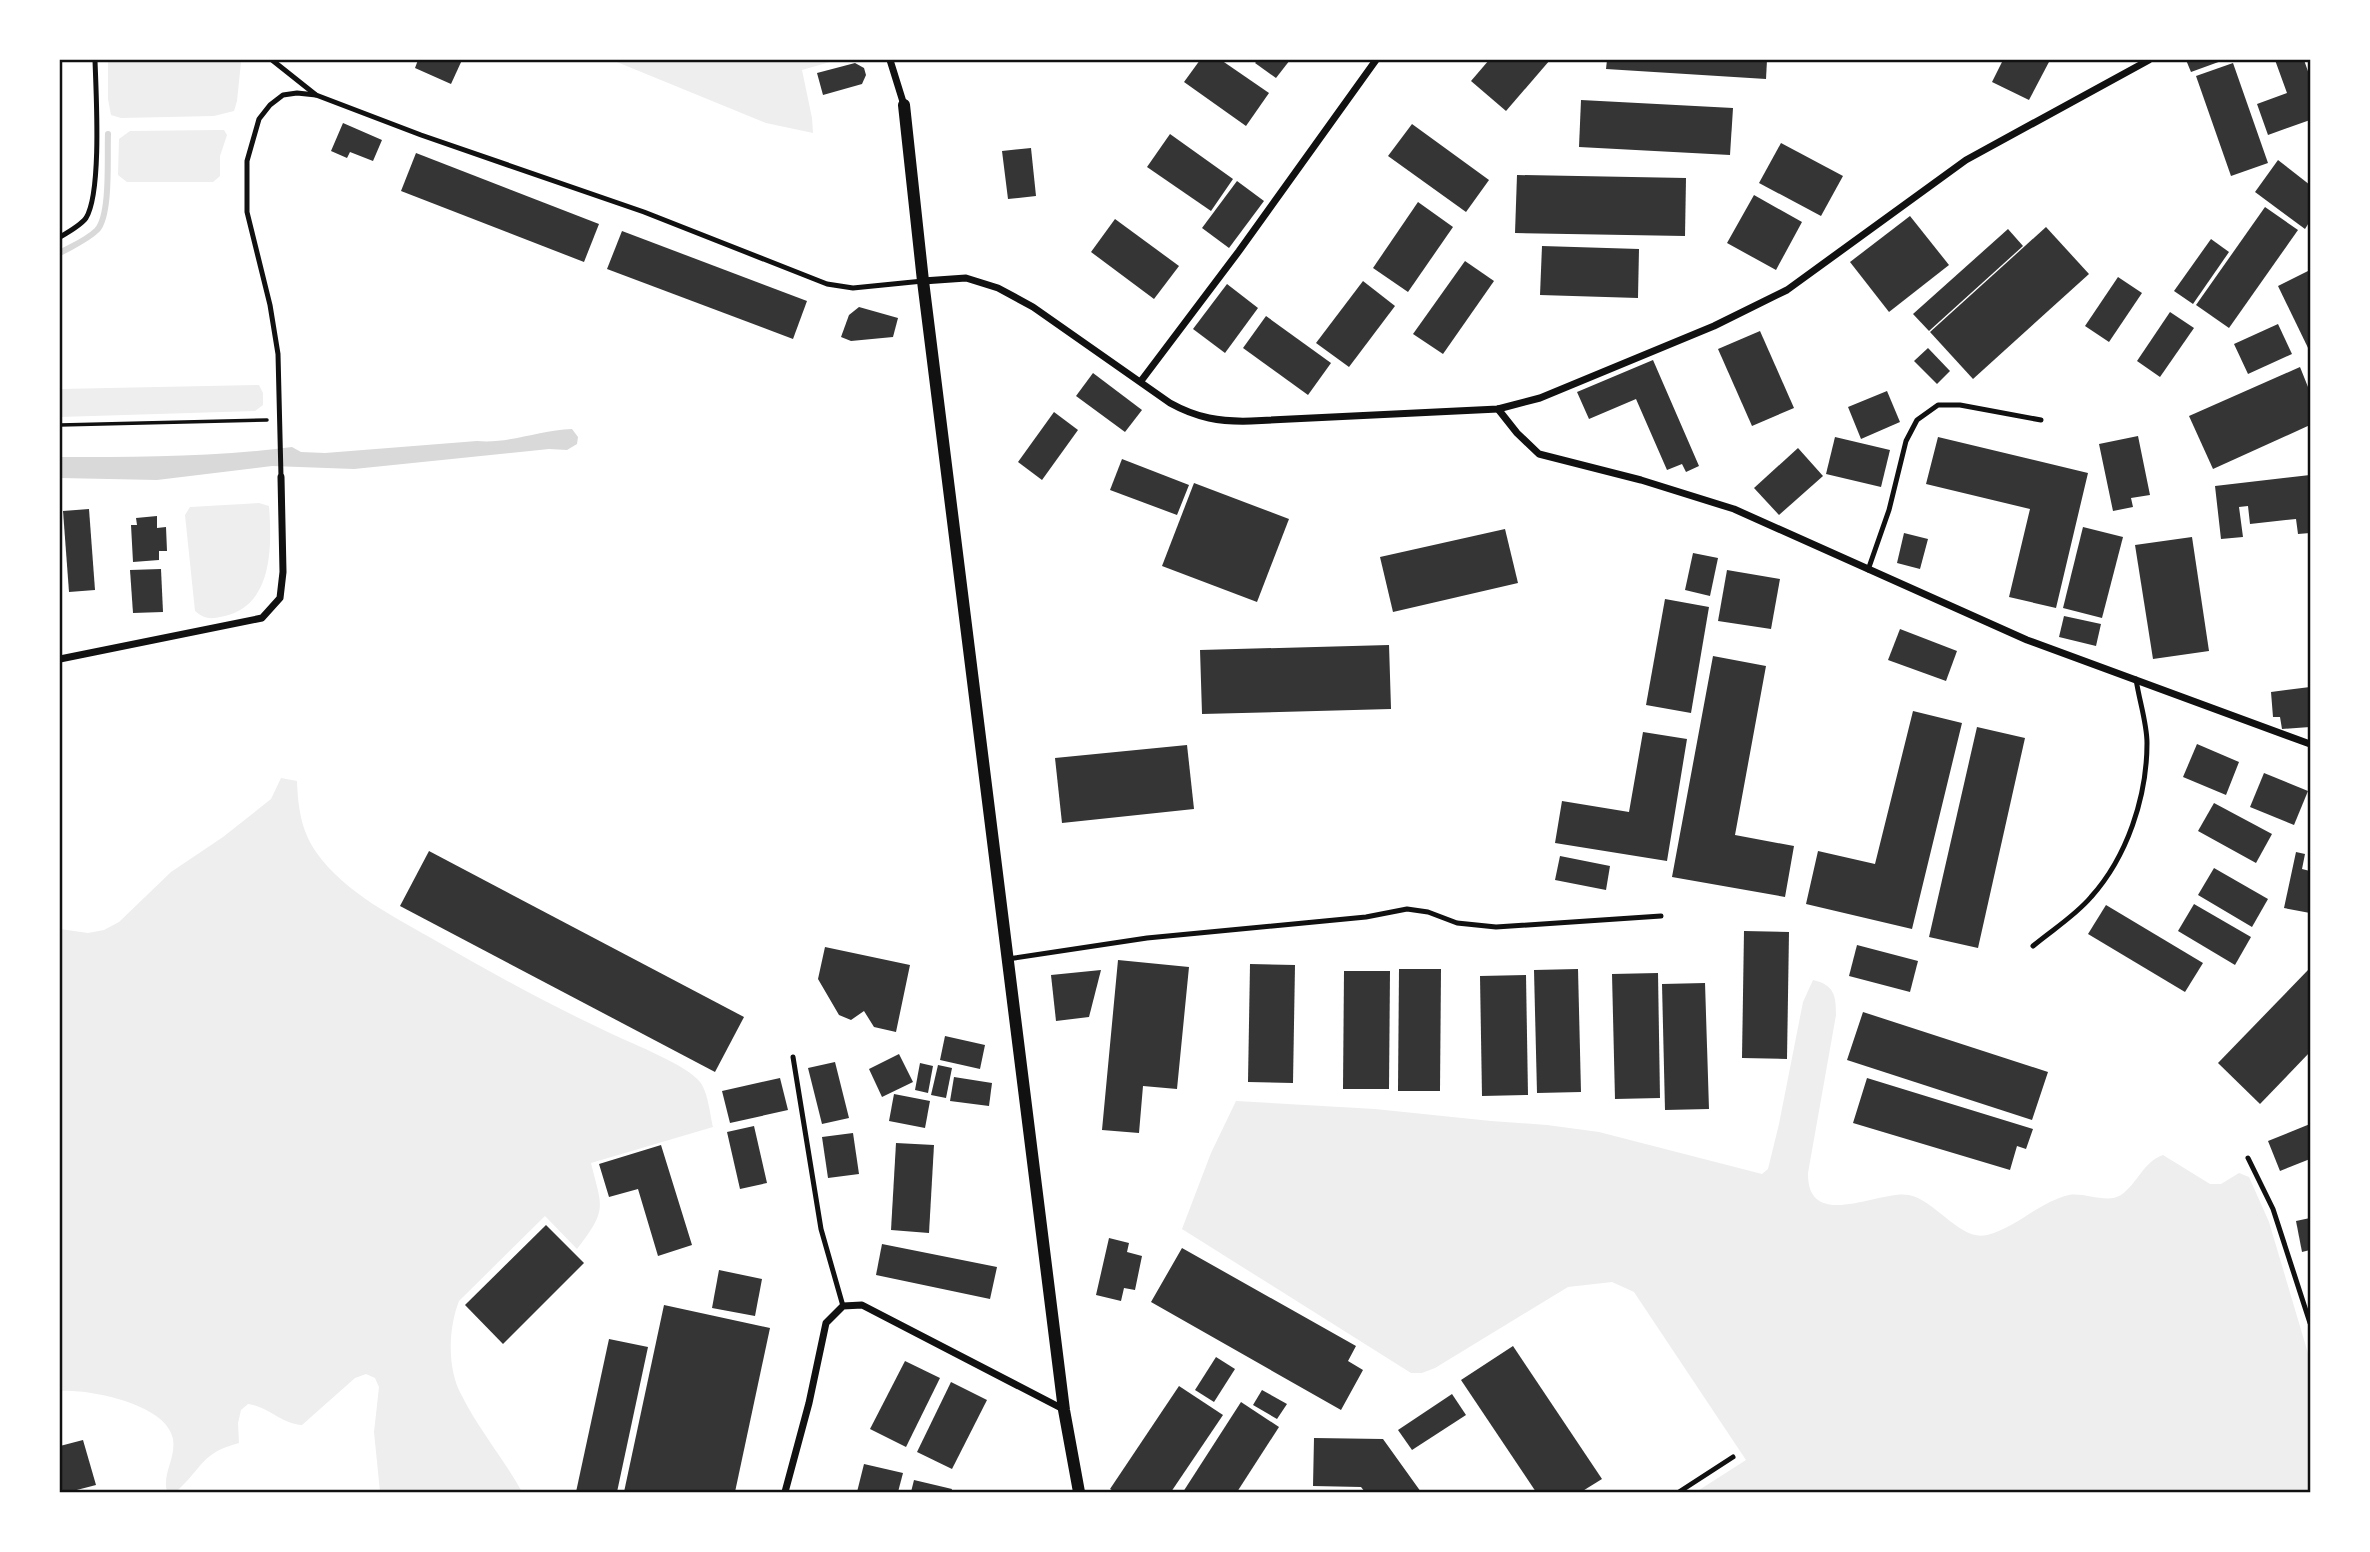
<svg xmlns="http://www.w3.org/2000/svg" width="2370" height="1552" font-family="Merriweather,serif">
<rect width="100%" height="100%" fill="#fff"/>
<!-- green -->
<g fill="#eee">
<polygon points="108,60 239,60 241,62 237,101 234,111 214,116 121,118 111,115 108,99"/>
<polygon points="612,60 837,60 802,70 812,118 813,133 766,123"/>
<polygon points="219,130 224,130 227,135 220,156 220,176 213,182 127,182 118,175 119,139 130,131"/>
<polygon points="259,385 263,393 263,405 255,411 60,417 60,389"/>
<path d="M259 503 269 506C272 546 273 605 225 616 212 619 205 620 195 611L185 515 190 507Z"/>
<path d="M281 778 297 781C298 807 301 830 316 852 346 894 395 917 438 942 495 975 552 1006 612 1034 633 1044 687 1065 700 1082 708 1092 710 1114 713 1127L591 1163C602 1208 608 1209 577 1249L545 1216 459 1301C448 1329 447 1370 462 1396 479 1430 504 1459 522 1492H380L374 1432 379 1387 375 1378 366 1374 355 1378 302 1425C282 1424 269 1407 248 1404L241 1410 238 1423 239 1443C201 1453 203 1467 178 1490L167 1492C162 1473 176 1459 173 1439 167 1404 89 1389 60 1391V929L88 933 104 930 119 922 171 872 223 837 271 799Z"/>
<path d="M1813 980C1834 985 1836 995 1836 1015L1808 1173C1807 1233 1881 1189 1909 1195 1935 1200 1961 1242 1987 1235 2016 1228 2039 1202 2069 1195 2084 1192 2107 1204 2121 1195 2138 1183 2143 1162 2163 1155L2210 1184H2221L2239 1173 2249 1177 2269 1222 2310 1360V1492H1696L1746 1460 1634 1292 1612 1282 1568 1287 1435 1368 1422 1373H1411L1182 1229 1211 1153 1236 1101 1375 1109 1491 1121 1547 1125 1599 1132 1762 1174 1768 1169 1779 1124 1803 1002Z"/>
</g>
<!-- water -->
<path fill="#d9d9d9" d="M572 429 578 437 577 444 567 450 549 449 354 469 272 466 157 480 60 478V457C138 457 215 457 292 447L301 452 325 453 477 441C509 444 540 430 572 429Z"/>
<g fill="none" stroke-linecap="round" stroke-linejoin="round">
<!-- stream -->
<path stroke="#d9d9d9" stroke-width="6" d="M60 253C72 246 87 240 97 230 111 215 107 156 108 134"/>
</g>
<!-- building -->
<g fill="#353535">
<polygon points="418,60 462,60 451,84 415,68"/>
<polygon points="1200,60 1221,60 1269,93 1246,126 1184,82"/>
<polygon points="1258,60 1290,60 1276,78 1255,63"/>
<polygon points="1489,60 1550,60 1506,111 1471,81"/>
<polygon points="1607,60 1767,60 1766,79 1606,69"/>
<polygon points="2003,60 2050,60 2029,100 1992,82"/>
<polygon points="2186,60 2224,60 2191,72"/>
<polygon points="2275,60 2304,60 2310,77 2310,120 2268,135 2257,104 2287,93"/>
<polygon points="855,63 864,68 866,75 862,84 823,95 817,73"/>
<polygon points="2233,63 2268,163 2231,176 2196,76"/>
<polygon points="1581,100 1733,108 1730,155 1579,147"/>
<polygon points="343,123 382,140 373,161 350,152 347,158 331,151"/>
<polygon points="1412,124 1489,180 1466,212 1388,156"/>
<polygon points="1170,134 1233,179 1211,211 1147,167"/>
<polygon points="1781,143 1843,176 1821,216 1759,183"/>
<polygon points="1031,148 1036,196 1008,199 1002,151"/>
<polygon points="416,153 599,224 584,262 401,191"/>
<polygon points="2278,160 2310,185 2310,221 2305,229 2255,192"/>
<polygon points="1517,175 1686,178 1685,236 1515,233"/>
<polygon points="1237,181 1264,201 1229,248 1202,228"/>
<polygon points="1754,195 1802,222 1776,270 1727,243"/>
<polygon points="1418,202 1453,227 1408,292 1373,268"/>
<polygon points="2265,207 2298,230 2229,328 2196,305"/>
<polygon points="1910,216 1949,265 1889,312 1850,262"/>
<polygon points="1115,219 1179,266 1154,299 1091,252"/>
<polygon points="2046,227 2089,274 1973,379 1930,332"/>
<polygon points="2008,229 2023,246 1929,331 1913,314"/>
<polygon points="622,231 807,301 793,339 607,269"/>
<polygon points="2211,239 2229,252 2193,304 2174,291"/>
<polygon points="1542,246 1639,249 1638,298 1540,295"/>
<polygon points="1465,261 1494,281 1443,354 1413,334"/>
<polygon points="2310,270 2310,352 2278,286"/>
<polygon points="2118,277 2142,293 2109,342 2085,326"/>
<polygon points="1363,281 1395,306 1349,367 1316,343"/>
<polygon points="1227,284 1258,308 1225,353 1193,329"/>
<polygon points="859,307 898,318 893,337 851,341 841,337 849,315"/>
<polygon points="2170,312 2194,328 2160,377 2137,361"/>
<polygon points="1266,316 1331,363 1308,395 1243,348"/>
<polygon points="2278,324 2292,354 2248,374 2234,344"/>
<polygon points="1760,331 1794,408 1752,426 1718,349"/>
<polygon points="1928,348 1950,371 1937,384 1914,361"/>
<polygon points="1653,360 1699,466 1686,472 1682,464 1667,470 1636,399 1589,419 1577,392"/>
<polygon points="2300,367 2310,392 2310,425 2213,469 2189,416"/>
<polygon points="1093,373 1142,410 1125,432 1076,396"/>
<polygon points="1887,391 1900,422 1861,439 1848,407"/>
<polygon points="1054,412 1078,430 1042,480 1018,462"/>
<polygon points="2138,436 2150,495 2131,498 2133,507 2113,511 2099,444"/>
<polygon points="1835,437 1890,450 1881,487 1826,474"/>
<polygon points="1938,437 2088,473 2056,608 2009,597 2030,509 1926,484"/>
<polygon points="1798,448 1823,476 1779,515 1754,488"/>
<polygon points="1122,459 1189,485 1177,515 1110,490"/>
<polygon points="2310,475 2310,533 2298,534 2296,519 2250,524 2248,506 2239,507 2243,537 2221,539 2215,486"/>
<polygon points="1194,483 1289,519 1257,602 1162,566"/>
<polygon points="89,509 95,590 69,592 63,511"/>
<polygon points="157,516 157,528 166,527 167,551 159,551 159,560 133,562 131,525 137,525 136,518"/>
<polygon points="2083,527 2123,537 2102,618 2063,608"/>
<polygon points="1505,529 1518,583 1393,612 1380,557"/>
<polygon points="1904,533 1928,539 1920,569 1897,563"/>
<polygon points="2192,537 2209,651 2153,659 2135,545"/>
<polygon points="1693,553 1718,558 1710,596 1685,590"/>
<polygon points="161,569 163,612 133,613 130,570"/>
<polygon points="1727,570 1780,579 1771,629 1718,621"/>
<polygon points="1665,599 1709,607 1691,713 1646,705"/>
<polygon points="2064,616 2101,624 2096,646 2059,637"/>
<polygon points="1900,629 1957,651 1946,681 1888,660"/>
<polygon points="1389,645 1391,709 1202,714 1200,650"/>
<polygon points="1713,656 1766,666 1735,835 1794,846 1785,897 1672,877"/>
<polygon points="2310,687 2310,727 2282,729 2280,717 2273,717 2271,692"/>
<polygon points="1913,711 1962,723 1912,929 1806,904 1818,851 1875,864"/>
<polygon points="1977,727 2025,738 1978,948 1929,937"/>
<polygon points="1643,732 1687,739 1667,861 1555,843 1562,801 1629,812"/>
<polygon points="2197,744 2239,762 2226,795 2183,777"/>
<polygon points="1187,745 1194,809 1062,823 1055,758"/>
<polygon points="2264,773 2308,791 2294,825 2250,807"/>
<polygon points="2214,803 2272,834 2256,863 2198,831"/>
<polygon points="429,851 744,1017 715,1072 400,906"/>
<polygon points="2296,852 2305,854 2302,869 2310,871 2310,913 2284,908"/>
<polygon points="1560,856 1610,866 1606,890 1555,880"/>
<polygon points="2214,868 2268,899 2252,927 2198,895"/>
<polygon points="2194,904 2251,937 2235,965 2178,931"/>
<polygon points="2106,905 2203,963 2185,992 2088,934"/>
<polygon points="1744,931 1789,932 1787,1059 1742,1058"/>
<polygon points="1857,945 1918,961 1910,992 1849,976"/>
<polygon points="825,947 910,965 896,1032 874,1027 864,1011 851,1020 839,1015 818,979"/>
<polygon points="1118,960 1189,967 1177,1089 1143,1086 1139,1133 1102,1130"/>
<polygon points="1250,964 1295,965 1293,1083 1248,1082"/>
<polygon points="2310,968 2310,1052 2260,1104 2218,1063"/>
<polygon points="1399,969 1441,969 1440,1091 1398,1091"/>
<polygon points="1578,969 1581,1092 1537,1093 1534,970"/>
<polygon points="1101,970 1089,1017 1056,1021 1051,975"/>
<polygon points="1344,971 1390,971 1389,1089 1343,1089"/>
<polygon points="1658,973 1660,1098 1615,1099 1612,974"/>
<polygon points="1526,975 1528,1095 1482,1096 1480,976"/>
<polygon points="1705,983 1709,1109 1665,1110 1662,984"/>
<polygon points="1863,1012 2048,1072 2032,1120 1847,1060"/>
<polygon points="945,1036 985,1045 980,1069 940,1060"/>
<polygon points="899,1054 913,1082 882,1097 869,1069"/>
<polygon points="835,1062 849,1118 822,1124 808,1068"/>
<polygon points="920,1063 933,1066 928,1093 915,1090"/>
<polygon points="938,1065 952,1068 946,1098 931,1095"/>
<polygon points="954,1077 992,1083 989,1106 950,1101"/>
<polygon points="780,1078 788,1110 730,1123 722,1091"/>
<polygon points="1867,1078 2033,1129 2026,1149 2017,1146 2010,1170 1853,1123"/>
<polygon points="894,1094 930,1101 925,1128 889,1121"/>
<polygon points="2310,1124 2310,1159 2280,1171 2268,1141"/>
<polygon points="754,1126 767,1183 740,1189 727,1132"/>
<polygon points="853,1133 859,1174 828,1178 822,1137"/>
<polygon points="896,1143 934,1145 929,1233 891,1230"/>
<polygon points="661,1145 692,1245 658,1256 638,1189 609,1197 599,1164"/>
<polygon points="2310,1218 2310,1250 2302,1252 2296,1221"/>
<polygon points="546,1225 584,1263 503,1344 465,1305"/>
<polygon points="1109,1238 1129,1243 1127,1252 1142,1256 1135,1290 1124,1288 1121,1301 1096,1295"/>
<polygon points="882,1244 997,1267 990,1299 876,1275"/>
<polygon points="1182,1248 1356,1346 1348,1361 1363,1370 1341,1410 1151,1302"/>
<polygon points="719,1270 762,1279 755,1316 712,1308"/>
<polygon points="664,1305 770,1328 735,1492 624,1492"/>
<polygon points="609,1339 648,1347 617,1492 576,1492"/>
<polygon points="1513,1346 1602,1479 1581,1492 1536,1492 1461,1380"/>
<polygon points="1216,1357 1235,1369 1214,1402 1195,1390"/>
<polygon points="905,1361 940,1378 906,1447 870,1429"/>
<polygon points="951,1382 987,1400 952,1469 917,1452"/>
<polygon points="1179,1386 1223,1415 1171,1492 1115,1492 1110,1489"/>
<polygon points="1262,1390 1287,1404 1277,1419 1253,1405"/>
<polygon points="1452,1394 1466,1415 1412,1450 1398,1430"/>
<polygon points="1241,1402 1279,1427 1237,1492 1183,1492"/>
<polygon points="1314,1438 1383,1439 1421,1492 1365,1492 1361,1487 1313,1486"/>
<polygon points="83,1440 96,1485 69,1492 60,1492 60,1446"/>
<polygon points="864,1464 903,1473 898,1492 857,1492"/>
<polygon points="914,1480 952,1489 951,1492 911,1492"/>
</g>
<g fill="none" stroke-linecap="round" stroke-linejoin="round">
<!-- path -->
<polyline stroke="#111" stroke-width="3.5" points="60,425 267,420"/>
<!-- service -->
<g stroke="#111" stroke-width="5">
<polyline points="272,60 316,95 421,135 644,212 827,284 853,288 923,281"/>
<path d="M60 237C67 233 81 225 86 218 102 192 96 93 95 60"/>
<polyline points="281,477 278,354 270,305 247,212 247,161 259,119 270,105 283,95 297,93 316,95"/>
<polyline points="1868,570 1889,510 1906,441 1917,420 1938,405 1960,405 2041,420"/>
<path d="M2033 946C2052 930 2075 916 2091 897 2127 857 2147 797 2147 743 2147 723 2139 700 2136 679"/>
<polyline points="1008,959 1147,938 1366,917 1407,909 1428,912 1457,923 1496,927 1661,916"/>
<polyline points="793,1057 821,1229 843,1306"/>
<polyline points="2248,1158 2273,1209 2310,1323"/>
<polyline points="1679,1492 1733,1457"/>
</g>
<!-- minor -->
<g stroke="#111" stroke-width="7">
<polyline points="890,60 904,105"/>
<path d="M923 281 966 278 998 288 1033 307 1170 403C1197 418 1220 422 1251 421L1498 409 1540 398 1714 326 1787 290 1966 160 2149 60"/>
<polyline points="1141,381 1239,251 1376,60"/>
<polyline points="1498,409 1517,433 1539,454 1641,480 1734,509 2027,640 2310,744"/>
<polyline points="60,659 262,618 280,598 283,572 281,477"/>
<polyline points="785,1492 809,1403 826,1323 843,1306 862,1305 1063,1409"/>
</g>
<!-- tertiary -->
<polyline stroke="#111" stroke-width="12" points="904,105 923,281 1064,1410 1079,1492"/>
</g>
<!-- border -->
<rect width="2370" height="1552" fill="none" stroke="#ffffff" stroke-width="122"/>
<rect x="61" y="61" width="2248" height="1430" fill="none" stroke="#111" stroke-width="2.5"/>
</svg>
